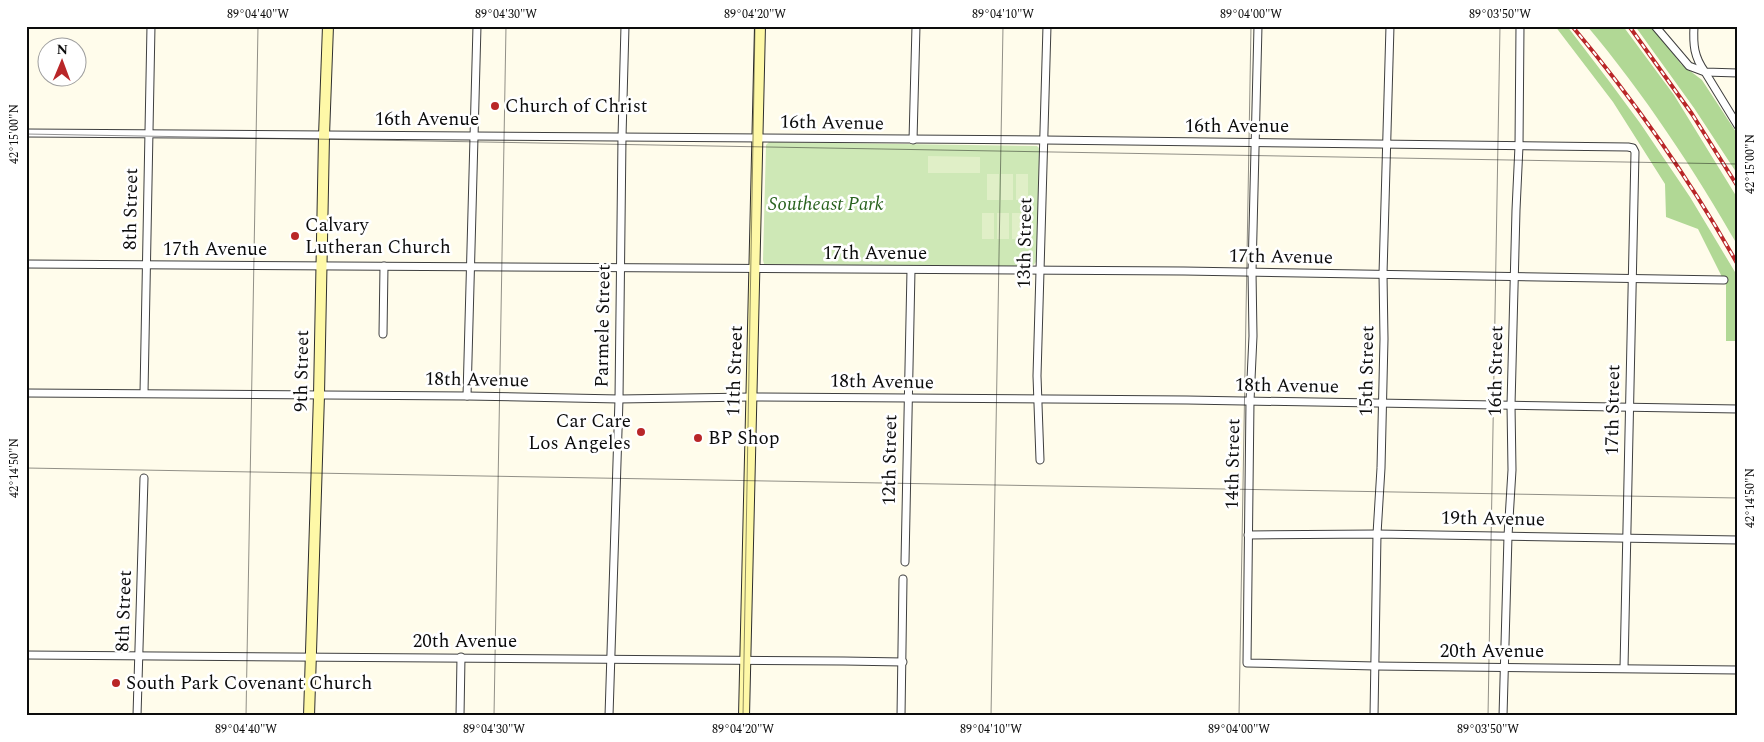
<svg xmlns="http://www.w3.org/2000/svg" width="1764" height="742" font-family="Spectral,serif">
<rect width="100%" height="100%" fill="#fffceb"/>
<!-- green -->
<polygon fill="#cee8b6" points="769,142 1037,146 1039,148 1038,259 1032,267 764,264 763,260 766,145"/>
<!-- forest -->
<g fill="#b1d895">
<polygon points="1555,26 1567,26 1609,81 1640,123 1690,197 1738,277 1738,341 1726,341 1726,285 1698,229 1666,217 1665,184 1613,102"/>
<path d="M1587 26H1623L1674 95 1738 199V246C1695 171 1643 92 1587 26Z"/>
<polygon points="1635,26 1652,26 1681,64 1702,80 1738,135 1738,175 1694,108"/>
</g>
<!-- pitch -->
<g fill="#e0efc7">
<polygon points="928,156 980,157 980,173 928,173"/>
<rect x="987" y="174" width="12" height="26"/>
<rect x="1001" y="174" width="12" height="26"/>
<rect x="1016" y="174" width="12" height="26"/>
<rect x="982" y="213" width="12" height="26"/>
<rect x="997" y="213" width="12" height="26"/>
<polygon points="1012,213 1025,213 1024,239 1012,239"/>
</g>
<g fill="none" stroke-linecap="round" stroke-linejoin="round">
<defs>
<g id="street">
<polyline points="1258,26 1252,272 1253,336 1250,401 1247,663 1375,666 1738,670"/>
<polyline points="1655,26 1689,66 1705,72 1738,126"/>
<path d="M1694 26C1693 45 1694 57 1705 72L1738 73"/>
<polyline points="26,133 1044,140 1628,147 1633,148 1635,152 1624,668"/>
<polyline points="913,140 916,26"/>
<polyline points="26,264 1184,271 1724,280"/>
<polyline points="383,334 384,266"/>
<polyline points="26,393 467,396 619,399 751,397 1187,400 1738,409"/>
<polyline points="144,393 151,26"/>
<polyline points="467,396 477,26"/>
<polyline points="1040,460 1037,376 1047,26"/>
<polyline points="1248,535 1377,534 1738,540"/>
<polyline points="905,562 911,270"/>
<path d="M26 655C319 657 611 657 903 662"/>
<polyline points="137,716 144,478"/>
<polyline points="460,716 461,657"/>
<polyline points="609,716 619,399 622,137 625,26"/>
<polyline points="901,716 903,579"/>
<polyline points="1374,716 1377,534 1381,468 1384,339 1383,274 1390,26"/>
<polyline points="1503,716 1508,536 1512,470 1511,405 1516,210 1519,146 1520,26"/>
</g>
<g id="secondary">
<polyline points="309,716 319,395 324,136 328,26"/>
<polyline points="744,716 760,26"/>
</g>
</defs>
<!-- street casing -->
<use href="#street" stroke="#3f3f3f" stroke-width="9"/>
<!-- secondary casing -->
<use href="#secondary" stroke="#2e2e2e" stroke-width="12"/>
<!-- street -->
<use href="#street" stroke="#fff" stroke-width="7"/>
<!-- secondary -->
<use href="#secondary" stroke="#fef8a7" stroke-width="10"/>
<defs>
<g id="rail">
<path d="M1572 26C1634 100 1691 181 1738 265"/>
<polyline points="1629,26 1692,114 1738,187"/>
</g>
</defs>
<!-- rail casing -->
<use href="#rail" stroke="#b92628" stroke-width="4"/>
<!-- rail -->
<use href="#rail" stroke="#fff" stroke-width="2" stroke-dasharray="5.5" stroke-linecap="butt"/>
</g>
<!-- ticks -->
<path fill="none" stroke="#0c0c0c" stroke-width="1" stroke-opacity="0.45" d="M26 134 1738 164M26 468 1738 498M246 716 258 26M494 716 506 26M743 716 755 26M991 716 1003 26M1239 716 1251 26M1488 716 1500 26M1736 716 1738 613"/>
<!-- markers -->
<g fill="#b92628" stroke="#fff" stroke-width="2">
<circle cx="495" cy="106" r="5"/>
<circle cx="295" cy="236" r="5"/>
<circle cx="641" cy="432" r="5"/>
<circle cx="698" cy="438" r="5"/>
<circle cx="116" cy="683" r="5"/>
</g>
<g text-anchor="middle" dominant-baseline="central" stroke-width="5" stroke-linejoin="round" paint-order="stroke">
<!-- poi labels -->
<g font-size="19" fill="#0c0c0c" stroke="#fff" text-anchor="start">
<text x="505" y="106">Church of Christ</text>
<text x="305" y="225">Calvary<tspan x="305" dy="22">Lutheran Church</tspan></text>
<text x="631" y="421" text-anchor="end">Car Care<tspan x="631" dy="22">Los Angeles</tspan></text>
<text x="708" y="438">BP Shop</text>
<text x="126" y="683">South Park Covenant Church</text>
</g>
<!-- street labels -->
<g font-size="19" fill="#0c0c0c" stroke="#fff">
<text x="427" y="119">16th Avenue</text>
<text transform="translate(832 123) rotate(1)">16th Avenue</text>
<text x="1237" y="126">16th Avenue</text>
<text transform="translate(131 209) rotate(-89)">8th Street</text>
<text transform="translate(1025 243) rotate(-89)">13th Street</text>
<text x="215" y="249">17th Avenue</text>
<text x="875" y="253">17th Avenue</text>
<text transform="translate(1281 257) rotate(1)">17th Avenue</text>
<text transform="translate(603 326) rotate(-89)">Parmele Street</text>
<text transform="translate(302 371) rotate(-89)">9th Street</text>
<text transform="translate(735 371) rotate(-88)">11th Street</text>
<text transform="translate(1367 371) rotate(-89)">15th Street</text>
<text transform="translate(1496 371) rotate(-89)">16th Street</text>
<text transform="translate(477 380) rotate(1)">18th Avenue</text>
<text transform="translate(882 382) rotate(1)">18th Avenue</text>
<text transform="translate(1287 386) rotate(1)">18th Avenue</text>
<text transform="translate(1613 410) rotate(-89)">17th Street</text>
<text transform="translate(890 460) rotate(-89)">12th Street</text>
<text transform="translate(1233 464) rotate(-89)">14th Street</text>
<text transform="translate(1493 519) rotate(1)">19th Avenue</text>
<text transform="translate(124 611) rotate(-88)">8th Street</text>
<text x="465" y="641">20th Avenue</text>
<text x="1492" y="651">20th Avenue</text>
</g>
<!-- park labels -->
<g font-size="19" font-style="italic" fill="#29621e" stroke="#fff">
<text x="826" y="204">Southeast Park</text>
</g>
</g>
<!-- border -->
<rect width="1764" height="742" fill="none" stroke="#ffffff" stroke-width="55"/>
<!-- north arrow -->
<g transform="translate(62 62) rotate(1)"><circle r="24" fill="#ffffff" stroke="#9e9e9e"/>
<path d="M0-4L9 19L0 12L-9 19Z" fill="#b92628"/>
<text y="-8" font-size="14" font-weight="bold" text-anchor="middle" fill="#0c0c0c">N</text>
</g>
<rect x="28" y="28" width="1708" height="686" fill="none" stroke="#0c0c0c" stroke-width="2"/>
<g font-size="12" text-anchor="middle" fill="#0c0c0c">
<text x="258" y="18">89°04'40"W</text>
<text x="506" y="18">89°04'30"W</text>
<text x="755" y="18">89°04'20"W</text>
<text x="1003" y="18">89°04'10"W</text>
<text x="1251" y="18">89°04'00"W</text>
<text x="1500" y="18">89°03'50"W</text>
<text transform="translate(14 134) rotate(-90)" y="4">42°15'00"N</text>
<text transform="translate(1750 164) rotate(-90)" y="4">42°15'00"N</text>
<text transform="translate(14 468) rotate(-90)" y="4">42°14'50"N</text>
<text transform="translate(1750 498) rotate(-90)" y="4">42°14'50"N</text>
<text x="246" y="733">89°04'40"W</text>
<text x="494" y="733">89°04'30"W</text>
<text x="743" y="733">89°04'20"W</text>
<text x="991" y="733">89°04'10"W</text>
<text x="1239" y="733">89°04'00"W</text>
<text x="1488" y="733">89°03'50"W</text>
</g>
</svg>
